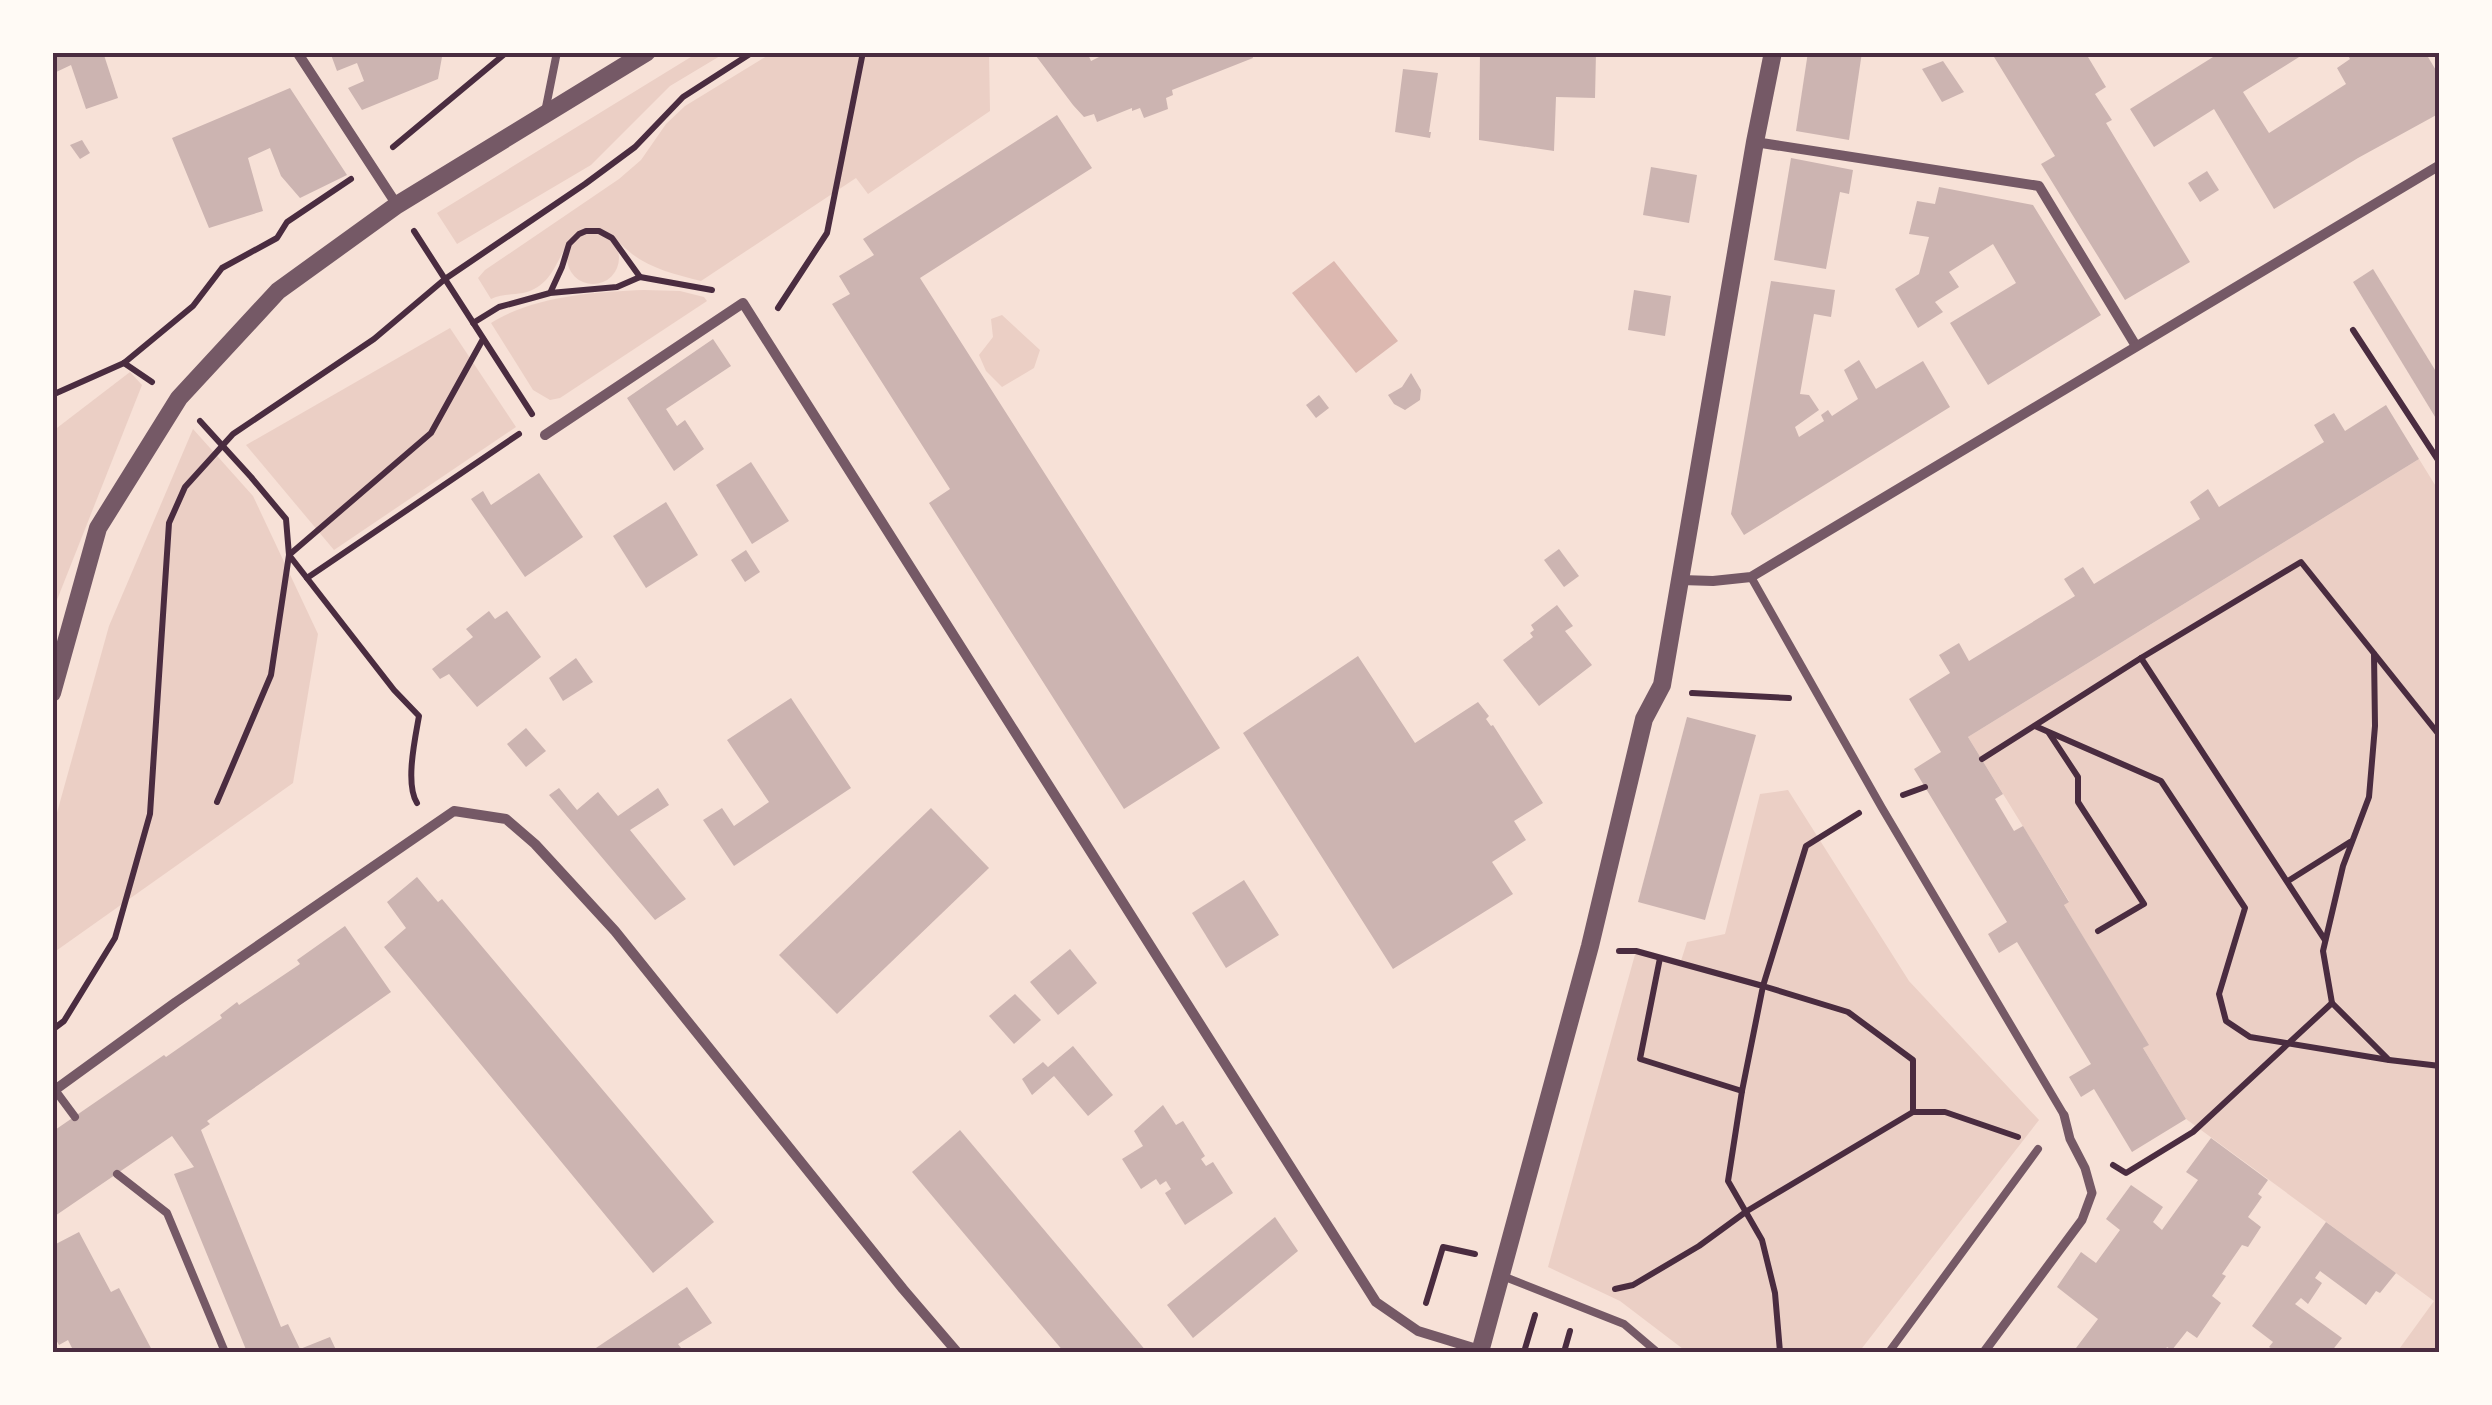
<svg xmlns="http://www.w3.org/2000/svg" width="2492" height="1405" font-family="Overpass,sans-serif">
<rect width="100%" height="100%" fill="#f7e1d7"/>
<!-- green -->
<g fill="#ebcfc5">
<polygon points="699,52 725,53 670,86 591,165 457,244 437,213"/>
<path d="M772 53H989L990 111 868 194 856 178 701 281C677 275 652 269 632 254 621 245 613 235 600 229L569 241C556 262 551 287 523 293 511 295 502 294 491 299L478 278 485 270 619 179 641 160 666 124 685 106Z"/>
<circle cx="593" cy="258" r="26"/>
<path d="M644 290 680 291 704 297 707 301 560 398 550 400 533 390 491 323C534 296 594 292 644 290Z"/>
<polygon points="1002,315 1040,350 1034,368 1002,387 986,371 979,355 993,337 991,319"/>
<polygon points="450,328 516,427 334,550 246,445"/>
<polygon points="130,372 142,385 53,610 53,431"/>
<polygon points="193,429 253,496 318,634 293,783 53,953 53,827 109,626"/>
<polygon points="2419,459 2440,493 2439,1352 2397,1352 2434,1301 2186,1119 2143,1048 2148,1045 2064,905 2069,901 1968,737"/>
<polygon points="1788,790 1909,981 2039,1120 1859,1352 1687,1352 1620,1301 1548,1267 1636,951 1680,964 1687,942 1725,934 1760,794"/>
</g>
<!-- water -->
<polygon fill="#dcb8b0" points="1334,261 1398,341 1356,373 1292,293"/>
<!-- building -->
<g fill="#ccb4b1">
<polygon points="52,52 103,52 118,98 86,109 71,65 52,74"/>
<polygon points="330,52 440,52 442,57 438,79 362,110 348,88 364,81 357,63 337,71"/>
<polygon points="1033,52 1087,52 1091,61 1109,52 1251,52 1253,58 1172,90 1173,95 1166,98 1168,109 1144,118 1140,108 1132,111 1132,108 1097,122 1094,114 1084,117 1073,105"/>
<polygon points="1480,52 1596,52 1595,98 1556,97 1554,151 1479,140"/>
<polygon points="1808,52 1862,52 1849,140 1796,131"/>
<polygon points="1991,52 2085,52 2106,87 2095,94 2112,120 2106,123 2190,262 2125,300 2041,164 2055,156"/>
<polygon points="2221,52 2307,52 2243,92 2269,133 2346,84 2337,68 2350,59 2346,52 2425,52 2440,77 2440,113 2358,158 2274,209 2214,109 2154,147 2130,109"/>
<polygon points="1943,61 1964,92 1942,102 1922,69"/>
<polygon points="1403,69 1438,73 1429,132 1431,132 1430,138 1395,132"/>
<polygon points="290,88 347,175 300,198 281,176 270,148 248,158 263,211 209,228 172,138"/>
<polygon points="1057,115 1092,168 920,278 1220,748 1124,809 929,503 950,489 832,304 850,294 839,276 874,255 863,239"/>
<polygon points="82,140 90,153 80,159 70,145"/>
<polygon points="1791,158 1853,170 1849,194 1840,192 1826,269 1774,260"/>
<polygon points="1651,167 1697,175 1689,223 1643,215"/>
<polygon points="2207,171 2219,190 2200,202 2188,183"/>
<polygon points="1939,187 2033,205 2101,315 1988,385 1950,323 2016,283 1993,244 1949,272 1959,287 1935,302 1943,312 1918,328 1895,289 1919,274 1929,237 1909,234 1917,201 1935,204"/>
<polygon points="2373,269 2440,378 2440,425 2353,282"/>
<polygon points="1771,281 1835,290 1831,317 1814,314 1800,394 1809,395 1819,410 1795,427 1799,437 1824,421 1821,415 1828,410 1832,416 1858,399 1844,370 1859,360 1876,389 1923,361 1950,407 1744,535 1731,514"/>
<polygon points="1634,290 1671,296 1665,336 1628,330"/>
<polygon points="713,339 731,366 666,409 677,426 685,420 704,449 674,471 627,398"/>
<polygon points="1411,373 1421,390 1420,400 1405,410 1394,404 1388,395 1402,387"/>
<polygon points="1319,395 1329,408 1316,418 1306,405"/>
<polygon points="2386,405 2419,459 1968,737 2003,794 1995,799 2014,831 2023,826 2069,902 2064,905 2149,1045 2143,1048 2186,1119 2132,1152 2094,1089 2081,1097 2069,1077 2091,1064 2017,942 1999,953 1988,934 2007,922 1914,769 1941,752 1909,699 1950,673 1939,655 1959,643 1969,661 2075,596 2064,579 2083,567 2094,584 2200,519 2190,502 2208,489 2219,507 2324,442 2314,425 2334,413 2345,431"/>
<polygon points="751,462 789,521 752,544 716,485"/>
<polygon points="539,473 583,537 525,577 471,499 483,491 491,505"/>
<polygon points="666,502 698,555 646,588 613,536"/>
<polygon points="1559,549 1579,576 1564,587 1544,560"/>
<polygon points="746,550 760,572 745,582 731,560"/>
<polygon points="1557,605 1573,626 1565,631 1592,665 1539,706 1503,660 1533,637 1530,633 1534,630 1531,625"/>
<polygon points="489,611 495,619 507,611 541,657 477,707 449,674 440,679 432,669 473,637 466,629"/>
<polygon points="1358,656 1415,743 1478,702 1489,716 1486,719 1491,726 1493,725 1543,803 1514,821 1526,840 1492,862 1513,894 1393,969 1243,733"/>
<polygon points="576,658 593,682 563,701 549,678"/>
<polygon points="791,698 851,788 734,866 703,820 722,808 734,826 769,802 727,740"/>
<polygon points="1687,717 1756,735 1705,920 1638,902"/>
<polygon points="526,728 546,751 526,767 507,744"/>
<polygon points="559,788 577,810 598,792 618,816 658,788 669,805 630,830 686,899 655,920 549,795"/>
<polygon points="931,808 989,868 837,1014 779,955"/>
<polygon points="417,877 438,902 442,899 714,1222 653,1273 384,947 406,928 387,902"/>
<polygon points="1244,880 1279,935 1226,968 1192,913"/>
<polygon points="345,926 391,992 207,1121 210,1124 201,1130 281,1327 288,1324 300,1349 330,1337 337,1352 247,1352 174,1174 194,1167 172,1136 52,1218 52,1132 164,1055 166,1057 222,1018 220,1015 237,1002 239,1005 300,964 297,960"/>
<polygon points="1070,949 1097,983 1058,1015 1030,982"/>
<polygon points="1015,994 1041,1020 1014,1044 989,1016"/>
<polygon points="1073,1046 1113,1095 1088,1116 1054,1076 1032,1095 1022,1079 1043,1062 1048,1067"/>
<polygon points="1163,1105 1176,1125 1183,1121 1205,1156 1201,1159 1206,1166 1213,1162 1233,1193 1185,1225 1165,1193 1171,1189 1166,1181 1160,1185 1156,1179 1141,1189 1122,1159 1143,1146 1134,1131"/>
<polygon points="960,1130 1147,1352 1064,1352 912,1172"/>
<polygon points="2211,1138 2268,1180 2258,1194 2262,1197 2248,1217 2261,1227 2248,1247 2242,1245 2222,1274 2226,1276 2212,1296 2221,1303 2197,1338 2187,1331 2172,1350 2167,1347 2164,1352 2073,1352 2098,1319 2057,1287 2081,1252 2096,1263 2120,1230 2106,1219 2131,1185 2163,1207 2153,1222 2162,1230 2198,1180 2186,1172"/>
<polygon points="1275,1217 1298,1251 1193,1338 1167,1305"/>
<polygon points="2326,1222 2396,1273 2380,1293 2376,1291 2366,1305 2320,1271 2315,1278 2322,1283 2308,1304 2301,1298 2295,1304 2342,1338 2331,1352 2277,1352 2269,1347 2273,1342 2252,1326"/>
<polygon points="79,1232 111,1292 119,1288 153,1352 74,1352 68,1340 59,1345 52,1333 52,1246"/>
<polygon points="687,1287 712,1323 678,1344 684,1352 590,1352"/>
</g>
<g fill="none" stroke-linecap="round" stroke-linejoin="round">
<!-- path -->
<g stroke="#4a2c40" stroke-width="6">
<polyline points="393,147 507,52"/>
<polyline points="414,231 532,414"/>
<polyline points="551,291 562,267 569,244 579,234 586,231 599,231 612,238 640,277"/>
<polyline points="778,308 827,233 863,52"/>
<polyline points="473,323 499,307 532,298 550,293 617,287 640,277 712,290"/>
<polyline points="2353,330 2440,463"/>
<polyline points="124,363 152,382"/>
<polyline points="52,395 124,363 193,306 222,268 277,238 287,222 351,179"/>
<path d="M200 421 251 477 286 519 289 555 394 690 419 716C415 739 405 784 417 803"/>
<polyline points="307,578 519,434"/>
<polyline points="2374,654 2375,726 2369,797 2343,866 2323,951 2332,1003 2389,1060 2440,1066"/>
<polyline points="2141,658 2325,940"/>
<polyline points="1692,693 1789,698"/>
<polyline points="2035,726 2161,781 2245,908 2219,994 2226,1021 2250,1037 2389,1060"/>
<polyline points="2049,733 2078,777 2078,802 2144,904 2098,931"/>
<polyline points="1982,759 2141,658 2301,562 2440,736"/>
<polyline points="1903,795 1925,787"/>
<polyline points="217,802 271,675 289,555 431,433 483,339"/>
<polyline points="1859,813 1806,846 1763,986 1848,1012 1913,1060 1913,1112"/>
<polyline points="2288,881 2350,842"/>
<polyline points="1619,951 1636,951 1763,986 1742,1091 1728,1181 1762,1240 1775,1293 1780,1352"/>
<polyline points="1660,958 1640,1059 1742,1091"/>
<polyline points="52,1030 64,1021 115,938 150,814 169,523 185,487 233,434 374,339 445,279 585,184 635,147 683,97 753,52"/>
<polyline points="2113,1165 2126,1173 2193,1132 2332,1003"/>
<polyline points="1615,1289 1633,1285 1699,1246 1747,1211 1913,1112 1945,1112 2018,1137"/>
<polyline points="1426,1303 1443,1247 1475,1254"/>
<polyline points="1524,1352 1535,1315"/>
<polyline points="1564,1352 1570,1331"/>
</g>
<!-- service -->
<g stroke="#755966" stroke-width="8">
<polyline points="545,112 557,52"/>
<polyline points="1751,577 1882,808 2064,1115"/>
<polyline points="55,1090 75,1117"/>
<polyline points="117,1174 167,1213 225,1352"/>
<polyline points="1500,1275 1624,1324 1657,1352"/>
<polyline points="1889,1352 2038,1149"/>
</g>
<!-- pedestrian -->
<polyline stroke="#755966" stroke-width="9" points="1984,1352 2082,1220 2092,1193 2085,1168 2070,1139 2064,1115"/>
<!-- minor -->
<g stroke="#755966" stroke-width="10">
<polyline points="297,52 397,205"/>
<polyline points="1755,142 2039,186 2136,346"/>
<polyline points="545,435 743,303 1376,1302 1418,1331 1480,1350"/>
<polyline points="1681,580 1713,581 1751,577 2440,165"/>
<polyline points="52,1092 176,1002 454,811 506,819 535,844 615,931 903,1289 957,1352"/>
</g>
<!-- tertiary -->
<g stroke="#755966" stroke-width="18">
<polyline points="52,693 98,528 179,398 278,291 397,205 647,52"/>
<polyline points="1480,1352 1590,946 1644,719 1662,685 1755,142 1773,52"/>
</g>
</g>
<!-- border -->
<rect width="2492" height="1405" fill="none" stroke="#fffaf5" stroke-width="110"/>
<rect x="55" y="55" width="2382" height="1295" fill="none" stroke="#4a2c40" stroke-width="4"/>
</svg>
